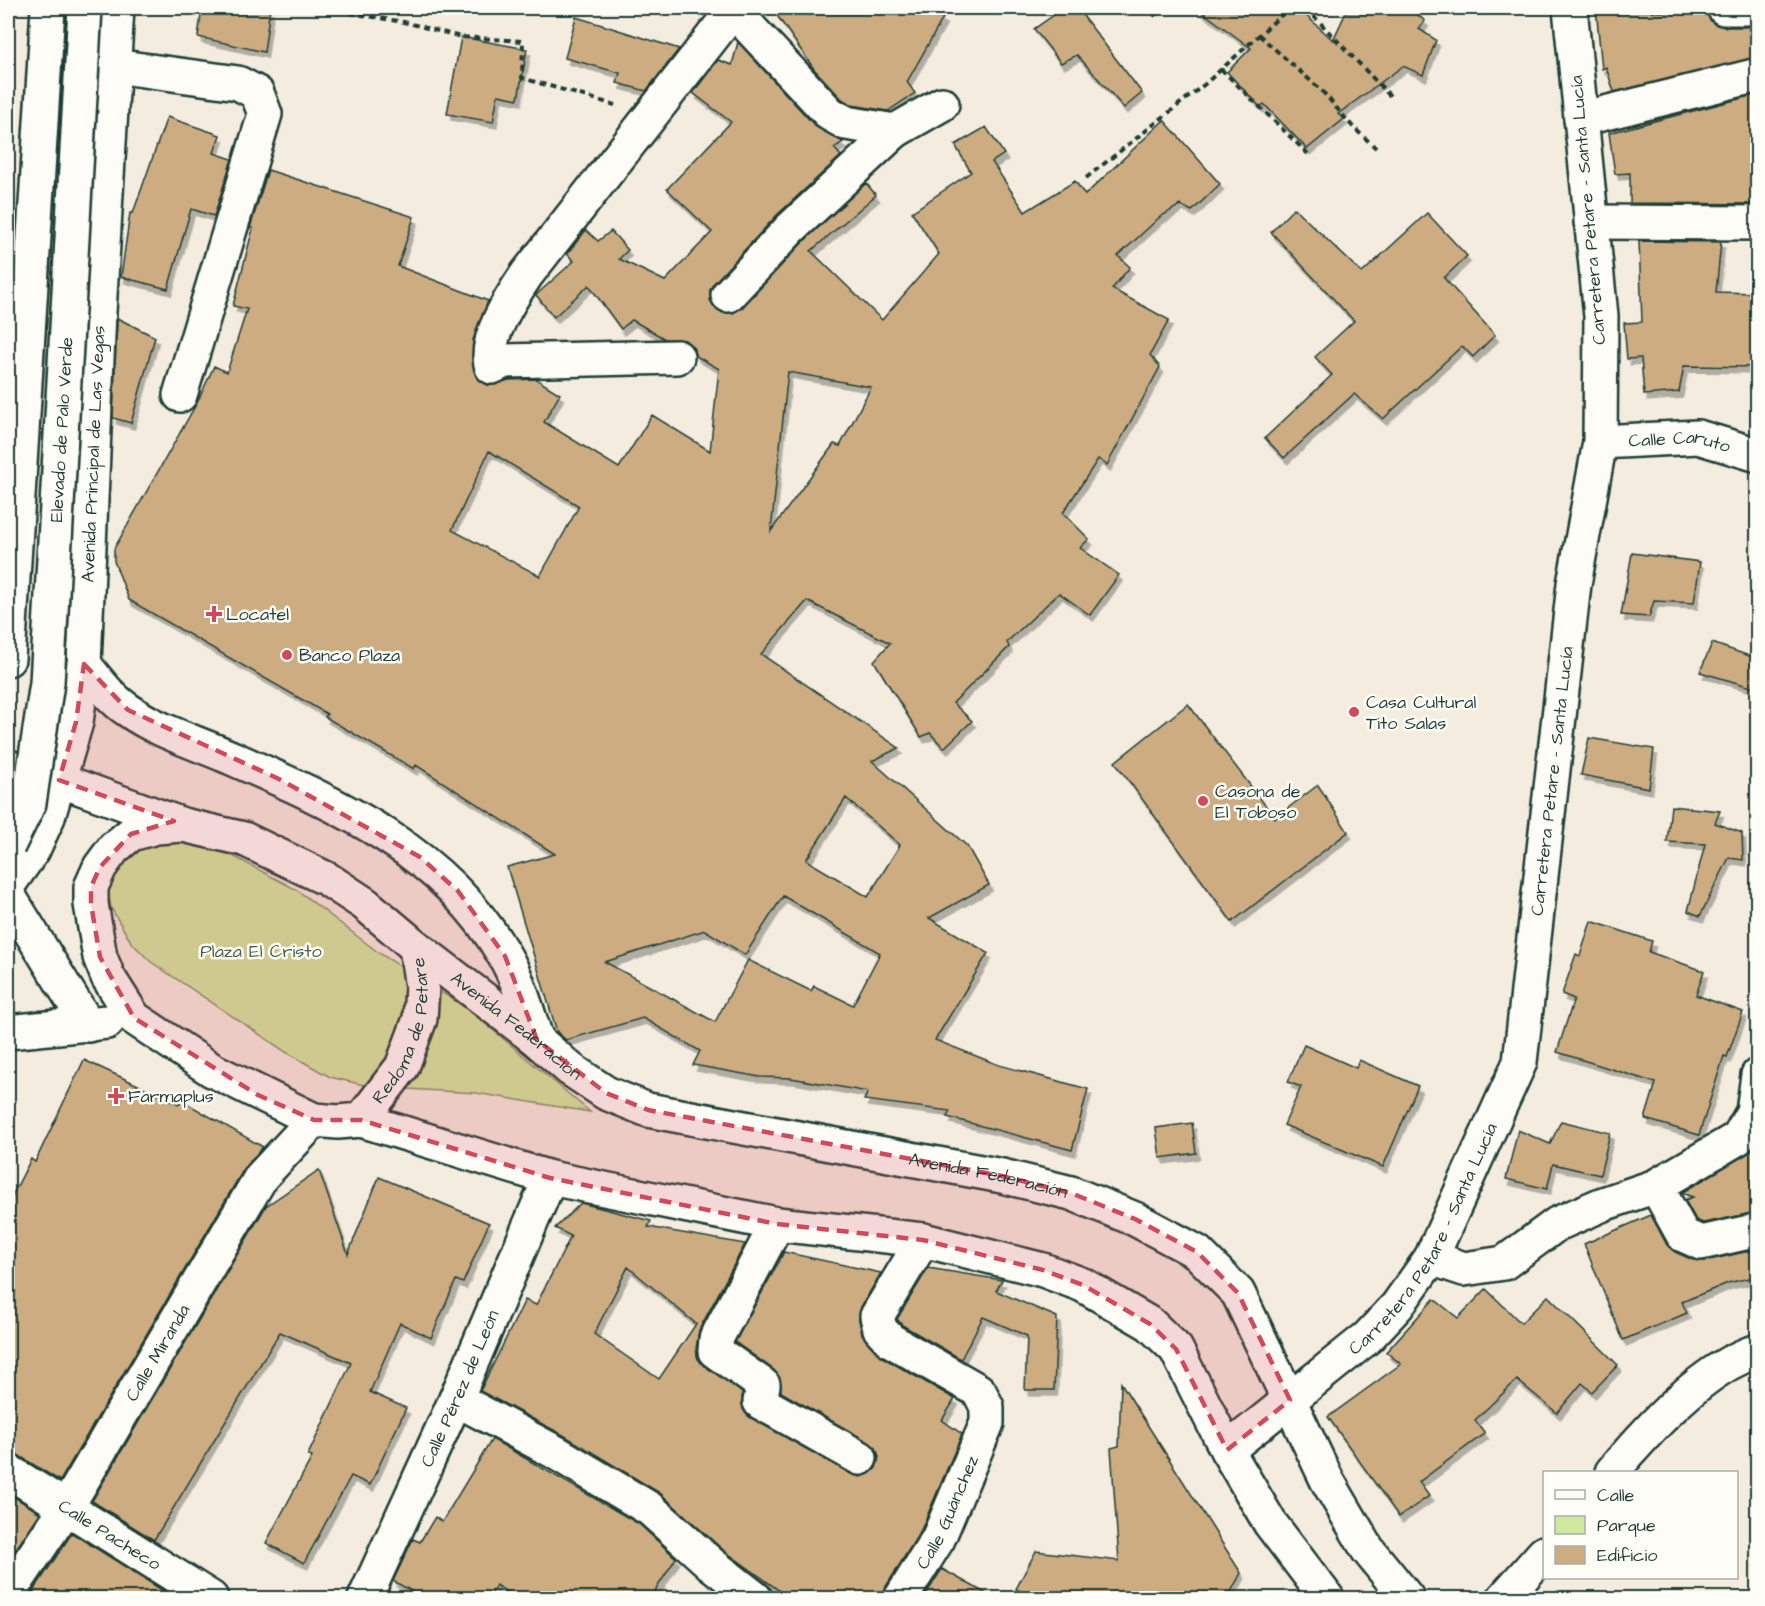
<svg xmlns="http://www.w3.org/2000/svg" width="1765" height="1606" font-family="'Architects Daughter',sans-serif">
<defs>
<filter id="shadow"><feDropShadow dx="3.5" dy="6" stdDeviation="0" flood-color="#0004"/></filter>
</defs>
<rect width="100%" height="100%" fill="#f3ecdf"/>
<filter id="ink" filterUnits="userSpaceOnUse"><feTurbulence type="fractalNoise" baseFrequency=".0167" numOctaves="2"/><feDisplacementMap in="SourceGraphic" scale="12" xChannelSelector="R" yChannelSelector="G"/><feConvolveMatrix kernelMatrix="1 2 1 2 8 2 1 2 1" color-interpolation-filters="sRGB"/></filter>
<g filter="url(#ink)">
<!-- green -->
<polygon fill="#cfe89d" stroke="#779268" stroke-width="1.5" points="146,838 185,838 231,855 297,890 379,953 468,1009 590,1112 476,1093 372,1087 330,1077 286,1052 151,962 131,942 111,908 107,881 119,854"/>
<!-- building -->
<g fill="#cdac81" stroke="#1f3d34" stroke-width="1.5" fill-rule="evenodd" filter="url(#shadow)">
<polygon points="202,8 270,8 264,52 198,37"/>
<polygon points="772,8 925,8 943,18 907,82 915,93 888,111 852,105 842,99 814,69"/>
<polygon points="1064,8 1077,8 1142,93 1124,108 1077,55 1061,63 1034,29"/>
<polygon points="1197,8 1298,8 1333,40 1348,8 1409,8 1425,21 1419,29 1436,40 1423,75 1403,66 1338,114 1344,119 1307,149 1264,104 1260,107 1227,72 1251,48"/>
<polygon points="1596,8 1695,14 1695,11 1706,11 1714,24 1724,27 1747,27 1758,22 1758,57 1614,92 1606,67 1602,69"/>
<polygon points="576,17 615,29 679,49 646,91 617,83 620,73 565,58"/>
<polygon points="461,37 527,49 518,99 498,95 493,122 447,114"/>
<path d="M738 42 816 127 843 142 834 148 841 156 777 215 714 283 710 290V300L715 308 723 313H733L742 308 803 242 866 183 876 195 811 251 882 320 939 254 912 212 971 172 955 145 986 127 1004 154 992 162 1025 212 1075 181 1085 195 1164 120 1220 184 1192 211 1180 205 1160 217 1118 256 1130 267 1112 289 1169 320 1150 355 1160 367 1107 465 1098 459 1063 513 1089 539 1080 548 1119 575 1090 615 1059 593 1007 642 1009 647 953 703 972 721 944 748 930 733 921 737 874 661 890 643 807 601 761 654 899 748 872 761 967 846 989 885 929 918 988 953 935 1040 999 1065 1088 1089 1072 1150 947 1117 950 1111 864 1100 868 1092 791 1078 760 1077 693 1065 700 1051 643 1018 566 1040 557 1032 507 867 555 854 416 765 414 769 325 717 327 714 129 600 114 561V549L198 401 214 366 227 372 247 309 233 306 253 228H250L268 170 414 217 398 266 488 301 473 340 474 371 478 380 488 385 509 380 536 379 560 394 544 422 619 468 652 415 710 451 719 369 696 356 693 347 685 340 665 339 632 320 621 329 589 285 554 317 536 295 574 261 567 254 586 230 598 241 611 231 628 250 619 259 665 281 712 232 667 189 731 122 693 93 718 60 732 65ZM788 372 871 387 840 446 834 444 771 531ZM489 451 579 506 540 576 452 530ZM846 798 900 845 868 897 806 860ZM783 896 880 953 853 1005 814 986 811 991 748 960 715 1022 605 962 705 930 745 955Z"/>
<polygon points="1758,94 1758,204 1630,203 1630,173 1615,174 1609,133"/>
<polygon points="167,117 220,135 214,153 232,159 214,216 191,209 168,289 121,277 130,213 133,213"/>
<polygon points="1294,208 1362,273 1427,213 1467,256 1444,278 1495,335 1473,357 1462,346 1383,419 1354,394 1284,458 1265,438 1332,375 1315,357 1354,321 1271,232"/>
<polygon points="1639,241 1721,242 1716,292 1758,293 1758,367 1684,366 1679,392 1644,395 1641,358 1627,359 1624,323 1642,322"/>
<polygon points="117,318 155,337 131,423 113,418"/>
<polygon points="1632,553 1700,562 1694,603 1654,601 1649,617 1621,615"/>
<polygon points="1712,643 1758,659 1758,689 1700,672"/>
<polygon points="1188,704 1275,818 1318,785 1348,832 1232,922 1115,762"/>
<polygon points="1589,738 1654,749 1649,788 1581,775"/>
<polygon points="1671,806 1720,811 1715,823 1742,833 1743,860 1729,858 1700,916 1688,911 1705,844 1667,842"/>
<polygon points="1591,921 1652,941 1649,952 1704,971 1696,995 1743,1012 1727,1057 1724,1056 1699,1135 1645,1119 1656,1083 1557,1052 1574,999 1562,994 1576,954 1580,956"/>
<polygon points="1304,1045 1356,1068 1359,1060 1418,1086 1383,1167 1284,1125 1301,1087 1288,1082"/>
<polygon points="84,1060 179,1104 181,1100 263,1147 245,1167 60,1481 18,1455 8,1452 8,1204 31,1159 35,1162"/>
<polygon points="1561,1121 1610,1133 1600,1175 1553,1164 1547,1189 1506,1179 1518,1130 1550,1144"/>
<polygon points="1192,1123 1196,1153 1160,1158 1156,1128"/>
<polygon points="1758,1143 1758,1212 1703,1223 1696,1220 1685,1200 1693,1197 1681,1193 1747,1154"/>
<polygon points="319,1170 348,1254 379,1177 489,1223 463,1283 456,1280 431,1338 400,1323 370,1392 406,1408 370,1485 351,1476 304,1563 266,1543 312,1457 308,1455 351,1363 280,1332 154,1540 92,1501 266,1206"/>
<path d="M581 1203 651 1221 648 1227 745 1244 699 1330 696 1349 698 1359 742 1393 743 1409 751 1418 851 1474 860 1477 869 1474 876 1468 879 1457 876 1448 869 1442 781 1392 780 1378 774 1370 735 1342 784 1252 881 1273 861 1307 859 1320 862 1334 880 1356 955 1399 942 1420 962 1434 921 1530 885 1588 882 1599H791L722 1549 660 1493 565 1436 480 1391 525 1300 536 1305 571 1236 555 1228ZM628 1267 696 1324 659 1379 594 1334Z"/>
<polygon points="1651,1215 1667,1245 1675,1252 1693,1260 1705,1261 1758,1249 1758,1276 1728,1283 1682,1302 1687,1313 1623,1340 1584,1244"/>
<polygon points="928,1268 1002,1280 996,1291 1057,1317 1054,1390 1025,1390 1027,1336 983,1317 961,1359 902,1325 897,1319"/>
<polygon points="1486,1289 1521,1323 1548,1296 1618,1365 1592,1392 1582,1383 1557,1413 1517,1380 1475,1420 1485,1433 1419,1482 1429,1496 1399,1517 1328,1417 1401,1364 1386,1352 1434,1299 1458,1318"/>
<polygon points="1121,1383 1241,1573 1227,1599 1035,1599 1016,1589 1036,1551 1119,1561 1111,1448 1119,1446"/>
<polygon points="492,1439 639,1524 676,1558 650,1599 518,1599 496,1585 488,1599 426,1599 393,1581 413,1539 420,1542 435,1517 442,1522"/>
<polygon points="8,1493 40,1513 8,1561"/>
<polygon points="72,1533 176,1599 28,1599"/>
<polygon points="942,1569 996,1599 923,1599"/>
</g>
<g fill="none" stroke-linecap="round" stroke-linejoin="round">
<defs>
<g id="minor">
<polyline points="1724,8 1746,8"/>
<polyline points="733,10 830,114 846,123 895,131 942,104"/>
<polyline points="114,66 238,83 257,93 265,114 180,395"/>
<polyline points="1581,119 1758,75"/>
<polyline points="1591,222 1758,223"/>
<polyline points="728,295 790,229 895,131"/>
<path d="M677 357 505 361 492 367C482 341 512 296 527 274L735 8"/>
<path id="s1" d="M1600 442 1698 437 1758 455"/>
<polyline points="1656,1186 1683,1235 1701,1243 1758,1230"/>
<polyline points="777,1224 716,1339 715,1351 763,1385 760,1402 860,1458"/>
<polyline points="1431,1258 1464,1269 1504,1263 1557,1224 1603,1204 1656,1186 1738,1138 1753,1112 1758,1075"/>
<polyline points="456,1399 555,1452 650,1509 710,1563 755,1598"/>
<path id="s2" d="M1227 1450 1368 1337 1397 1306 1431 1258 1520 1062 1574 584 1600 442 1601 316 1570 8"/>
<path id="s3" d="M8 1471 211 1598"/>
<path d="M1612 1472C1647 1431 1704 1366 1758 1351"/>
<path id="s4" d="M8 1594 66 1508 261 1177 314 1120"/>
<path id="s5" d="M365 1598 456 1399 550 1178"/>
<path id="s6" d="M901 1598 938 1539 987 1423V1407L979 1391 890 1340 880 1329 877 1316 923 1240"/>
<polyline points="1504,1598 1544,1553"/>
</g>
<g id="tertiary">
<polyline points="8,659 48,8"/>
<path d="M84 664C97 680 111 699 128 710 157 731 195 742 227 756 334 803 443 849 504 955 519 980 527 1012 537 1040"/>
<path id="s7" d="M8 767 59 780 183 825 244 839 327 879 365 904 416 947 537 1040 570 1069 606 1093 648 1110 1002 1176 1071 1193 1135 1219 1197 1252 1238 1293 1327 1480 1368 1550 1407 1598"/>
<polyline points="181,825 156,827 131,834 114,848 100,867 91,887 91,904 100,957 108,977 134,1018 212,1070 314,1120 338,1122 361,1120 550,1178 777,1224 923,1240 1043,1270 1083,1285 1150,1324 1176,1349 1227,1450 1270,1523 1327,1598"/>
<path id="s8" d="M8 885 33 850 48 817 76 722 84 664 99 312 117 8"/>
<polyline points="8,895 88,1025"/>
<polyline points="8,1032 107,1022"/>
<path id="s9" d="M361 1120 402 1067 420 1019 422 987 416 947"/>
</g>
</defs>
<!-- minor casing -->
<use href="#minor" stroke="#1f3d34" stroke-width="38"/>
<!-- tertiary casing -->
<use href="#tertiary" stroke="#1f3d34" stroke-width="38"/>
<!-- path -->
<g stroke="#1f3d34" stroke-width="4" stroke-dasharray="6 4.5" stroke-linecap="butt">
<polyline points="319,8 404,22 461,37 523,41 522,78 615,105"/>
<polyline points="1306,8 1392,98"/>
<polyline points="1415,8 1422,13"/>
<polyline points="1153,16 1164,8"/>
<polyline points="1259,35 1322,91 1353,127 1376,148"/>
<polyline points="1221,69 1309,155"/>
<polyline points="1086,178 1205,84 1289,8"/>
</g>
<!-- minor -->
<use href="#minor" stroke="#fdfcf7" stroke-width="33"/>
<!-- tertiary -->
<use href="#tertiary" stroke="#fdfcf7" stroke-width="33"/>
<defs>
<g id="tertiary-bridge">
<path id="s10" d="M8 846 29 803 47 683 85 8"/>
</g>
</defs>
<!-- tertiary-bridge casing -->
<use href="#tertiary-bridge" stroke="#1f3d34" stroke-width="38" stroke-linecap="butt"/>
<!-- tertiary-bridge -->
<use href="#tertiary-bridge" stroke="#fdfcf7" stroke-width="33"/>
</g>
</g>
<!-- marked area -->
<path fill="#d1495b" fill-opacity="0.2" stroke="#d1495b" stroke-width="4.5" stroke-dasharray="12 8" stroke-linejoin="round" d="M84 664 128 710 279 779 420 857 458 891 505 956 537 1040 606 1093 648 1110 1002 1176 1071 1193 1135 1219 1197 1252 1238 1293 1290 1400 1227 1450 1176 1349 1150 1324 1083 1285 1043 1270 923 1240 777 1224 550 1178 361 1120H314L258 1095 134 1018 100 957 91 904V887L100 867 131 834 174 821 59 780 76 722Z"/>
<!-- markers -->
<g fill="#d1495b" stroke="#fdfcf7" stroke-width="2">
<path d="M211 605h6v6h6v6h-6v6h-6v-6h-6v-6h6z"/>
<circle cx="287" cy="655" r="6"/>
<circle cx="1354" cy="712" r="6"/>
<circle cx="1203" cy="801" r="6"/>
<path d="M113 1087h6v6h6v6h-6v6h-6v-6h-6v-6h6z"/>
</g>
<g text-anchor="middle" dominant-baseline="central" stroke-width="5" stroke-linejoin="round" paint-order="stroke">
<!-- street labels -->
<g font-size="18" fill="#1f3d34" stroke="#fdfcf7">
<text transform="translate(1588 210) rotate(-95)">Carretera Petare - Santa Lucía</text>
<text stroke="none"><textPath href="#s10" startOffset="423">Elevado de Palo Verde</textPath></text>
<text stroke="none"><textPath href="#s1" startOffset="80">Calle Caruto</textPath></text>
<text stroke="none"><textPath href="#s8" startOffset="447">Avenida Principal de Las Vegas</textPath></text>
<text stroke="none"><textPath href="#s2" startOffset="780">Carretera Petare - Santa Lucía</textPath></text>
<text stroke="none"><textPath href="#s7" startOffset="579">Avenida Federación</textPath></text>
<text stroke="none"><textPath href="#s9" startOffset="102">Redoma de Petare</textPath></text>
<text stroke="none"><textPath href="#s7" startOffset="1083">Avenida Federación</textPath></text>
<text stroke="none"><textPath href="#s2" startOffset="294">Carretera Petare - Santa Lucía</textPath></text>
<text stroke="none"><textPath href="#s4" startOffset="284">Calle Miranda</textPath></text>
<text stroke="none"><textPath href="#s5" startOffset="230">Calle Pérez de León</textPath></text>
<text stroke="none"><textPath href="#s6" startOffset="98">Calle Guánchez</textPath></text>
<text stroke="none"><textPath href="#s3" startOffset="120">Calle Pacheco</textPath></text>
</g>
<!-- poi labels -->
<g font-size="18" fill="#1f3d34" stroke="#fdfcf7" text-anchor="start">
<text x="226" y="614">Locatel</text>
<text x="299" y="655">Banco Plaza</text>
<text x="1366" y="702">Casa Cultural<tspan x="1366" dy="21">Tito Salas</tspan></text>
<text x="1215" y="791">Casona de<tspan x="1215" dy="21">El Toboso</tspan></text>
<text x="128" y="1096">Farmaplus</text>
</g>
<!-- park labels -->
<g font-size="18" fill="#425f49" stroke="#fdfcf7">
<text x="261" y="951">Plaza El Cristo</text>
</g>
</g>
<!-- margin -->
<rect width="1765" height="1606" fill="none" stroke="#fdfcf7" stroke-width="30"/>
<rect x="15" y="15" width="1735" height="1576" fill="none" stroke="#1f3d34" stroke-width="2" filter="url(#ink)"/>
<!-- legend -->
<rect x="1543" y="1471" width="195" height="108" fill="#fdfcf7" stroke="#a4b0a9" stroke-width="1.5"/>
<rect x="1555" y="1490" width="30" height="9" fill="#fdfcf7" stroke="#a4b0a9" stroke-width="1.5"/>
<text x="1597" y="1501" font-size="18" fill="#1f3d34">Calle</text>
<rect x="1555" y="1516" width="30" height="18" fill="#cfe89d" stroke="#a4b0a9" stroke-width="1.5"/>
<text x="1597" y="1531" font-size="18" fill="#1f3d34">Parque</text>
<rect x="1555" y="1546" width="30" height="18" fill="#cdac81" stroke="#a4b0a9" stroke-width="1.5"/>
<text x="1597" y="1561" font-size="18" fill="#1f3d34">Edificio</text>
</svg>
